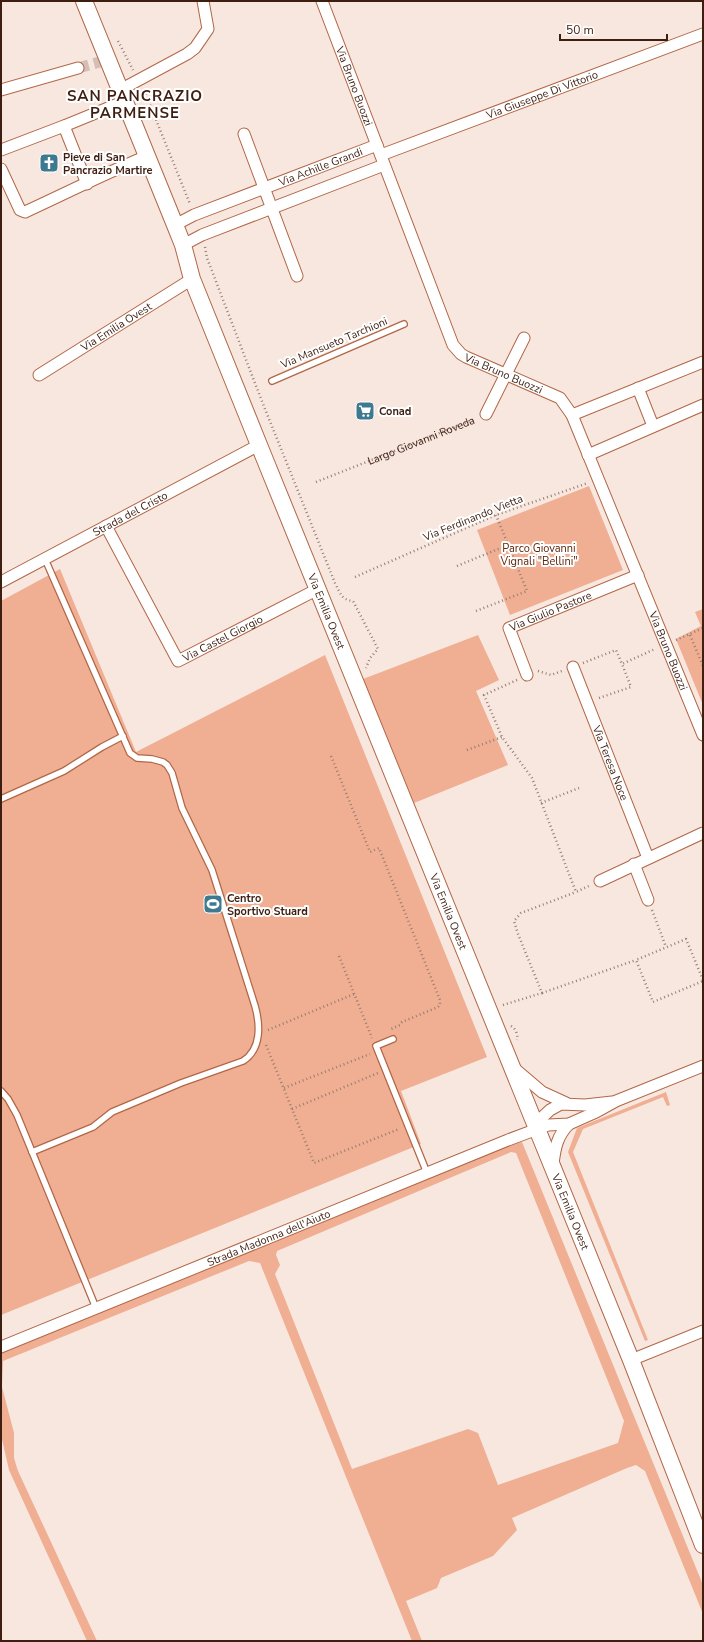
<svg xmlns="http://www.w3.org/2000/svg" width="704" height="1642" font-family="'Nunito Sans',sans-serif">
<rect width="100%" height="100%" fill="#f8e7df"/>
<!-- green -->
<g fill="#f0ae92" fill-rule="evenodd">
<polygon points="589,486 623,570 510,615 477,530"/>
<polygon points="60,569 136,752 325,655 487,1057 401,1091 421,1144 1,1315 1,601"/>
<polygon points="703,609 703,705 676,639 701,626 695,612"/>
<polygon points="478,635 499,680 476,691 508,765 414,803 363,679"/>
<polygon points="666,1092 670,1105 667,1106 663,1097 583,1129 573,1152 648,1340 645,1341 568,1152 577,1128"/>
<path d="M522 1142 703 1585V1614L645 1471 636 1465 627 1468 512 1518 517 1530 493 1556 441 1578 437 1588 406 1601 422 1641H412L260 1263 249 1261 3 1361 2 1387 14 1433V1458L18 1471 97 1641H87L9 1470 1 1435V1352L513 1144ZM511 1152 516 1153 624 1421 618 1443 498 1485 478 1433 468 1429 352 1469 275 1274 280 1265 276 1255 277 1251Z"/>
</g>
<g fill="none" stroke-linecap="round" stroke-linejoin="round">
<!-- street-tunnel -->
<polyline stroke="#d3bfb6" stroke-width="11" stroke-dasharray="11 5.5" stroke-linecap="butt" points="78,68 100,62"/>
<defs>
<g id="lane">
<polyline points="272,381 404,324"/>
<polyline points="1,799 64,771 102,747 123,736"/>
<polyline points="393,1039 376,1046 427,1173"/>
<polyline points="1,1091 8,1099 17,1115 96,1308"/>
<path d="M32 1152 93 1127 112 1112 181 1083 243 1061C262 1049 260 1024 255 1006L212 870 182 808 172 773 167 765 163 762 152 759 137 758 130 753 45 559"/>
</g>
<g id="street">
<path id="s2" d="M322 1 453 345 461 354 466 357 560 398 572 415 703 735"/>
<polyline points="1,90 78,68"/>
<polyline points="120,90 187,54 195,48 208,29 203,1"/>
<polyline points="64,126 125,101"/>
<polyline points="244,134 297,276"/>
<polyline points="1,150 64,126 87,184"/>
<path id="s3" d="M381 155 703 34"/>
<path d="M1 169 20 210 25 212C66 193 106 173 147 156"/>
<path id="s4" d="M175 225 194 215 377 145"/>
<polyline points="183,245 202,235 384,165"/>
<path id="s5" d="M39 375 192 279"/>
<polyline points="638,388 653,426"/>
<polyline points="486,414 524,338"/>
<polyline points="572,415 703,362"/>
<polyline points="588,455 703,405"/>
<path id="s6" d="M106 526 178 661 318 589"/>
<path id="s7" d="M1 582 259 445"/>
<path id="s8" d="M573 667 648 858"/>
<path id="s9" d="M527 675 509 628 638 575"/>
<polyline points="634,864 648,900"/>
<polyline points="600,881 703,833"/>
<polyline points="515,1069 542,1092 566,1103"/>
<polyline points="535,1124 550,1110 561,1104 585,1105 612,1102"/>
<path d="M553 1164C555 1148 557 1136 569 1124"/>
<path id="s10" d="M1 1347 508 1140 548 1125 569 1124 596 1112 616 1101 703 1066"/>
<polyline points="631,1360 703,1331"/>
</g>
<g id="secondary">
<path id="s11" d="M84 1 175 225 183 245 192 279 259 445 631 1360 703 1545"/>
</g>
</defs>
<!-- lane casing -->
<use href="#lane" stroke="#b16747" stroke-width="8"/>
<!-- street casing -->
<use href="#street" stroke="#b16747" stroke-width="13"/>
<!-- secondary casing -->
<use href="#secondary" stroke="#b16747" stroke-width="18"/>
<!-- path -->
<g stroke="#967e73" stroke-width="2.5" stroke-dasharray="1 3" stroke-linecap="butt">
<polyline points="118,41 133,70"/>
<polyline points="144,90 190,204"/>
<path d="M205 247 207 258 263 404 335 583C340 592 341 600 353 601L378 649 370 658 366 668"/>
<path id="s1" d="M316 482 475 419"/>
<polyline points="457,566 508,545"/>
<polyline points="355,577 496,515 588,483"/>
<polyline points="476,611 527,591 496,515"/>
<polyline points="690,635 703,666"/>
<polyline points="676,640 703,628"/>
<polyline points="583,663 616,650 622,664 655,649"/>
<polyline points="538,671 551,675 562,671"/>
<polyline points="517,680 484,695 502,737 532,778 576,892 591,885"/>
<polyline points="599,698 631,687 622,664"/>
<polyline points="467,750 502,737"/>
<polyline points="331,756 370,852 379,848 440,1000 440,1005 438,1007 402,1022 400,1025 391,1029"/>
<polyline points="541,803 579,788"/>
<polyline points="652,910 666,947"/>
<polyline points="339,956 372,1038"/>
<polyline points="703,980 686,939 636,960 653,1002 703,981"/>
<polyline points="542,993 636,960"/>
<polyline points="503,1005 542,993 518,934 514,921 521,913 576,892"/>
<path d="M511 1026C516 1029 518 1034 517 1040"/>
<polyline points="268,1030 354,994"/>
<polyline points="266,1045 314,1163 399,1129"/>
<polyline points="284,1088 370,1054"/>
<polyline points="292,1109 378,1073"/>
</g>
<!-- lane -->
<use href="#lane" stroke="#fff" stroke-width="5.5"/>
<!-- street -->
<use href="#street" stroke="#fff" stroke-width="11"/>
<!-- secondary -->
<use href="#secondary" stroke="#fff" stroke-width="16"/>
</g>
<!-- icons -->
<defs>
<symbol id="church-square" viewBox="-11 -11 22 22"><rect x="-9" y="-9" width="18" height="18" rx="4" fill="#3d7a90" stroke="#fff"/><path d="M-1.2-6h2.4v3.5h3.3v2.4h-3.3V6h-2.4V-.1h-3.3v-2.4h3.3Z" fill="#fff"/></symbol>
<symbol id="supermarket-square" viewBox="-11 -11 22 22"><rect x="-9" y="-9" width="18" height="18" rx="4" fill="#3d7a90" stroke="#fff"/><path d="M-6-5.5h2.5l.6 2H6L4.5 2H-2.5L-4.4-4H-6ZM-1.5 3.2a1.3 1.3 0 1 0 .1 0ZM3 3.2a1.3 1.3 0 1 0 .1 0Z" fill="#fff"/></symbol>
<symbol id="stadium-square" viewBox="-11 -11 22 22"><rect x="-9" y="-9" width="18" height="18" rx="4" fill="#3d7a90" stroke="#fff"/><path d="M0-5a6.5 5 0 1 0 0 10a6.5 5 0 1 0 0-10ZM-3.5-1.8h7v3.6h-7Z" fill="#fff"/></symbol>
</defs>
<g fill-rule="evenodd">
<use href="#church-square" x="38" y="152" width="22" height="22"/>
<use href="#supermarket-square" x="354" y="400" width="22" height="22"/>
<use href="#stadium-square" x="202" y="893" width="22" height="22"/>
</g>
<g text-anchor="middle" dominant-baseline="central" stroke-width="4" stroke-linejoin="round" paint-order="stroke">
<!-- street labels -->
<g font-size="11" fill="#3d1e11" stroke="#fff">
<text stroke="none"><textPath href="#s2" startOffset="91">Via Bruno Buozzi</textPath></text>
<text stroke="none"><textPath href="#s3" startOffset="172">Via Giuseppe Di Vittorio</textPath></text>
<text stroke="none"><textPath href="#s4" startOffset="157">Via Achille Grandi</textPath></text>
<text stroke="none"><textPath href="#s5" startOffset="91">Via Emilia Ovest</textPath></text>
<text transform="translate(334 343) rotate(-23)">Via Mansueto Tarchioni</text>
<text stroke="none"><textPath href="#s2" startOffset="427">Via Bruno Buozzi</textPath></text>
<text stroke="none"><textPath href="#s1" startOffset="113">Largo Giovanni Roveda</textPath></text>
<text stroke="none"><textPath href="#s7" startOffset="146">Strada del Cristo</textPath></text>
<text transform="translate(473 518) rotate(-22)">Via Ferdinando Vietta</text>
<text stroke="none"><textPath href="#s11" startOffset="657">Via Emilia Ovest</textPath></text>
<text stroke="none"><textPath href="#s9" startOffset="95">Via Giulio Pastore</textPath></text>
<text stroke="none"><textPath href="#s6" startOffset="203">Via Castel Giorgio</textPath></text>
<text stroke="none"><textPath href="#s2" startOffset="764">Via Bruno Buozzi</textPath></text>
<text stroke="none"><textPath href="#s8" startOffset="103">Via Teresa Noce</textPath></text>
<text stroke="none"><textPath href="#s11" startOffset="981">Via Emilia Ovest</textPath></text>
<text stroke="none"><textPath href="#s11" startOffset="1305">Via Emilia Ovest</textPath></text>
<text stroke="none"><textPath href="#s10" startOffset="289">Strada Madonna dell'Aiuto</textPath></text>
</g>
<!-- poi labels -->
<g font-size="11" font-weight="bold" fill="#3d1e11" stroke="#fff" text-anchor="start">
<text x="63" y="157">Pieve di San<tspan x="63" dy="13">Pancrazio Martire</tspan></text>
<text x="379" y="411">Conad</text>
<text x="227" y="898">Centro<tspan x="227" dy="13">Sportivo Stuard</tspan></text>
</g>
<!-- park labels -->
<g font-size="11" fill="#5d260a" stroke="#fff">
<text x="539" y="548">Parco Giovanni<tspan x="539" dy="13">Vignali "Bellini"</tspan></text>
</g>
<!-- district labels -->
<g font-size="15" font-weight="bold" letter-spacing="1" fill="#3d1e11" stroke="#fff">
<text x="135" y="96">SAN PANCRAZIO<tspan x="135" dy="17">PARMENSE</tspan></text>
</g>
</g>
<!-- border -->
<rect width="704" height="1642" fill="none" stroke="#3d1e11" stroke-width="4"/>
<!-- scale -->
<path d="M560 34v6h107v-6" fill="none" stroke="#3d1e11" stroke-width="2"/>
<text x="566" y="34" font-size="12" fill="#3d1e11" stroke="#ffffff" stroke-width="3" paint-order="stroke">50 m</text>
</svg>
